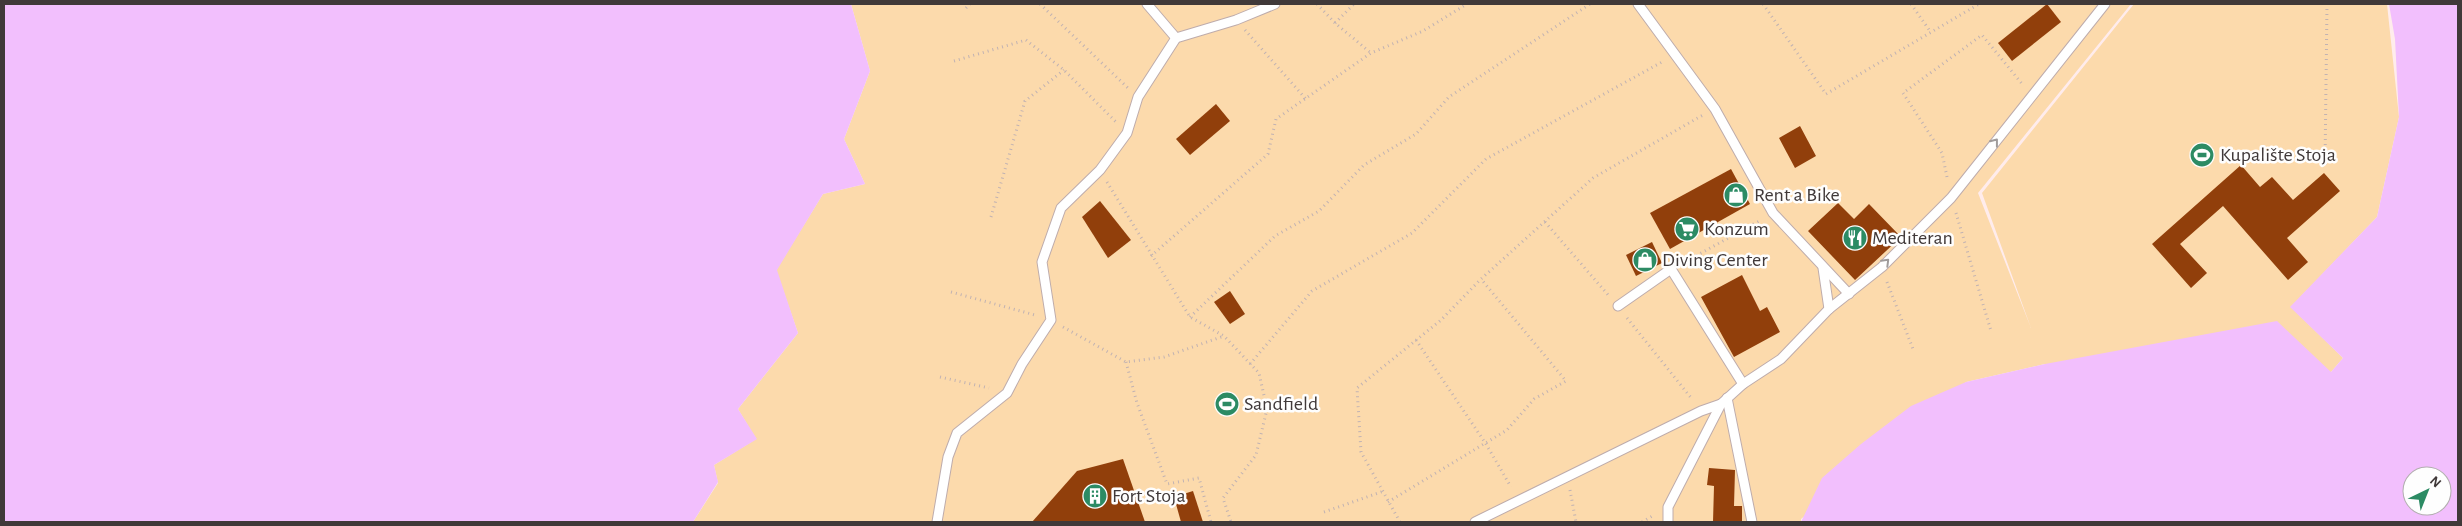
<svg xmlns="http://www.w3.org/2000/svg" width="2462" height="526" font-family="'Alegreya Sans',sans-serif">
<rect width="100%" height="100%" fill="#ffecec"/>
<!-- green -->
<polygon fill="#fcdaac" points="851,4 2131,4 1978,193 2031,328 1982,193 2134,4 2387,4 2399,117 2377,217 2291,307 2343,358 2331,372 2045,364 1966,382 1801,519 1801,522 693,522 718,483 714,465 756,439 738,409 798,333 776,270 823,194 865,184 844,139 870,71"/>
<!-- water -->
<g fill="#f2bffd" fill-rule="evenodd">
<polygon points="4,4 851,4 870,71 844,139 865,184 823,194 777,270 798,333 738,409 757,439 714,465 718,482 693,522 4,522"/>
<path d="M2389 4H2458V522H1801L1822 478 1861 444 1911 406 1966 382 2045 364 2277 321 2331 372 2343 358 2290 307 2377 217 2399 117 2395 39ZM2412 476H2442V506H2412Z"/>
</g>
<!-- building -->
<g fill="#913f0b">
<polygon points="2047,4 2061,22 2012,61 1998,43"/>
<polygon points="1216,104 1230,121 1190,155 1176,139"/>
<polygon points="1800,126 1816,156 1795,168 1779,138"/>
<polygon points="2241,165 2260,187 2272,177 2293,200 2324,173 2340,191 2287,238 2308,262 2288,280 2223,206 2180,244 2207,273 2191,288 2152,244"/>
<polygon points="1731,169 1750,204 1670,249 1650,213"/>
<polygon points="1100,201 1131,240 1108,258 1082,217"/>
<polygon points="1838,203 1854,219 1869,204 1901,237 1855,280 1808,231"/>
<polygon points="1652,242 1662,263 1636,276 1626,255"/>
<polygon points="1742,275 1760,311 1767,307 1780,332 1734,357 1701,297"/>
<polygon points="1230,291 1245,314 1230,324 1214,302"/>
<polygon points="1123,459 1145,522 1032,522 1077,471"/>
<polygon points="1709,468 1735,470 1734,506 1742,506 1742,522 1713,522 1714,486 1707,485"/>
<polygon points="1193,491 1203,522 1181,522 1174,497"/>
</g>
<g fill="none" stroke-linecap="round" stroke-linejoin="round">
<defs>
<g id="lane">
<polyline points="1147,4 1176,38"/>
<polyline points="1638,4 1715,109 1773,213 1849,294"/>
<polyline points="1823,268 1829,309"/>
<polyline points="1618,306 1671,269 1743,384"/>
<polyline points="1727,398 1752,522"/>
<polyline points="937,522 948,457 957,433 1007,393 1022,364 1051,320 1042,262 1061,208 1100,170 1127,133 1138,97 1176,38 1236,20 1275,4"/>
<polyline points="1475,522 1701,411 1721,404"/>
<polyline points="1668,522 1668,507 1721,404 1743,384 1781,359 1829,309 1882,267 1951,198 2105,4"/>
</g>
</defs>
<!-- lane casing -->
<use href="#lane" stroke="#beacac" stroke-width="11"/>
<!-- path -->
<g stroke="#c1b2b2" stroke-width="3" stroke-dasharray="1 4" stroke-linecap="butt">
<polyline points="1040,4 1128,88"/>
<polyline points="1317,4 1335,23 1371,53"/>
<polyline points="1763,4 1826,94 1979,4"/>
<polyline points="1911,4 1930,31"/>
<polyline points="966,8 970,4"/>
<polyline points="1335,23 1354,4"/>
<polyline points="1245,30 1306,99"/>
<polyline points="954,61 1026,40 1064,70 1116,122"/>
<polyline points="2325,165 2327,4"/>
<polyline points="1947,177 1942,153 1903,93 1982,35 2023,85"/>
<polyline points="1107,182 1190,317 1224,336 1259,373 1267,409 1256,455 1223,498 1231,522"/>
<polyline points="1956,213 1991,331"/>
<polyline points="991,217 1025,101 1064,70"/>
<polyline points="1545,222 1609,296"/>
<polyline points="1151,256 1268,154 1276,119 1371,53 1423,31 1467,4"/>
<polyline points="1683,263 1761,220"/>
<polyline points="1887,282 1913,349"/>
<polyline points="951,292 1035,315"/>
<polyline points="1190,317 1275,236 1319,211 1364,165 1416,134 1449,97 1590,4"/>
<polyline points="1627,318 1692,399"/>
<polyline points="1063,327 1126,362 1164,357 1224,336"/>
<polyline points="1416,340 1486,444 1511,487"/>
<polyline points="1126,362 1137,403 1167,484 1199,478 1211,522"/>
<polyline points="1250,364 1312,291 1412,233 1486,159 1662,62"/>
<polyline points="940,377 989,388"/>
<polyline points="1570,490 1576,522"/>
<polyline points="1388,502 1507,430 1534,399 1566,381 1481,279"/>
<polyline points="1324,512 1384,491"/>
<polyline points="1400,522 1361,452 1357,388 1441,320 1481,279 1593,178 1703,115"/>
<polyline points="1642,522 1654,515"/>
</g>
<!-- lane -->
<use href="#lane" stroke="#fff" stroke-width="9"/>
</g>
<!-- one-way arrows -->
<defs><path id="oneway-chevron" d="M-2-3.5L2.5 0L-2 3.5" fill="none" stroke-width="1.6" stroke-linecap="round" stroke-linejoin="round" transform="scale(1.25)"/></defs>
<g stroke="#a09c9c">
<use href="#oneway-chevron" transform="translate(1995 142) rotate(-52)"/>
<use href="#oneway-chevron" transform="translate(1886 262) rotate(-45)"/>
</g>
<!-- icons -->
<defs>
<symbol id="stadium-disc" viewBox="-11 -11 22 22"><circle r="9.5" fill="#2c8b64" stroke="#fefefe"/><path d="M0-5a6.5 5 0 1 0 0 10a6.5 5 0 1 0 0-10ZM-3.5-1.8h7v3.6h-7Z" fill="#fff"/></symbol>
<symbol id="shop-disc" viewBox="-11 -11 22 22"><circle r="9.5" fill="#2c8b64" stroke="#fefefe"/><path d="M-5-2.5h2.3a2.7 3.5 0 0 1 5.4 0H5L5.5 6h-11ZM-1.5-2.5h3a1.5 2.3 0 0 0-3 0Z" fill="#fff"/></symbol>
<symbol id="supermarket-disc" viewBox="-11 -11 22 22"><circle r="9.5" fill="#2c8b64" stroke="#fefefe"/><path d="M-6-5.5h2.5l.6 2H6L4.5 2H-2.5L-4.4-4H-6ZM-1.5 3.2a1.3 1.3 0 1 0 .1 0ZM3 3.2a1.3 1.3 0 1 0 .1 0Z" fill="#fff"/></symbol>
<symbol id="restaurant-disc" viewBox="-11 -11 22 22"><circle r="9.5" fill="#2c8b64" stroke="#fefefe"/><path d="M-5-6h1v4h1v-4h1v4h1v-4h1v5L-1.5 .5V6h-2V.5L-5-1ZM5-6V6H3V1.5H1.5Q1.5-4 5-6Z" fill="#fff"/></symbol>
<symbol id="building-disc" viewBox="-11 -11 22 22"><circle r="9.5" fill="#2c8b64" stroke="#fefefe"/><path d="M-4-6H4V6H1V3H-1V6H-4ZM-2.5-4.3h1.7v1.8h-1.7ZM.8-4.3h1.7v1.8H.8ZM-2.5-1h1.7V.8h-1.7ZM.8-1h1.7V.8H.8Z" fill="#fff"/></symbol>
</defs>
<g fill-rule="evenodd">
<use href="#stadium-disc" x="2188" y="141" width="28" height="28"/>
<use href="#shop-disc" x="1722" y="181" width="28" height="28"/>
<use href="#supermarket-disc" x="1673" y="215" width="28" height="28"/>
<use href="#restaurant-disc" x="1841" y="224" width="28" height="28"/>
<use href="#shop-disc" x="1631" y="246" width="28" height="28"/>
<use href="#stadium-disc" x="1213" y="390" width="28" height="28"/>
<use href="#building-disc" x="1081" y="482" width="28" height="28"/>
</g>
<g text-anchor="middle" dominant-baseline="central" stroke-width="5" stroke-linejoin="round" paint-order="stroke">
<!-- poi labels -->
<g font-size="20" fill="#403939" stroke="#fefefe" text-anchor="start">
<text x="2220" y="155">Kupalište Stoja</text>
<text x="1754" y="195">Rent a Bike</text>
<text x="1704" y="229">Konzum</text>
<text x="1872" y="238">Mediteran</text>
<text x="1662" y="260">Diving Center</text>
<text x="1244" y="404">Sandfield</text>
<text x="1112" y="496">Fort Stoja</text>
</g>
</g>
<!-- border -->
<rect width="2462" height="526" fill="none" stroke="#403939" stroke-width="10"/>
<!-- north arrow -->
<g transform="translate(2427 491) rotate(43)"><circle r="24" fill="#fefefe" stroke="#b2afaf"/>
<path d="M0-4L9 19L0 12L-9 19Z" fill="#2c8b64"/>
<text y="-8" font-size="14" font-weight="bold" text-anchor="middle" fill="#403939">N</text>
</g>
</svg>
